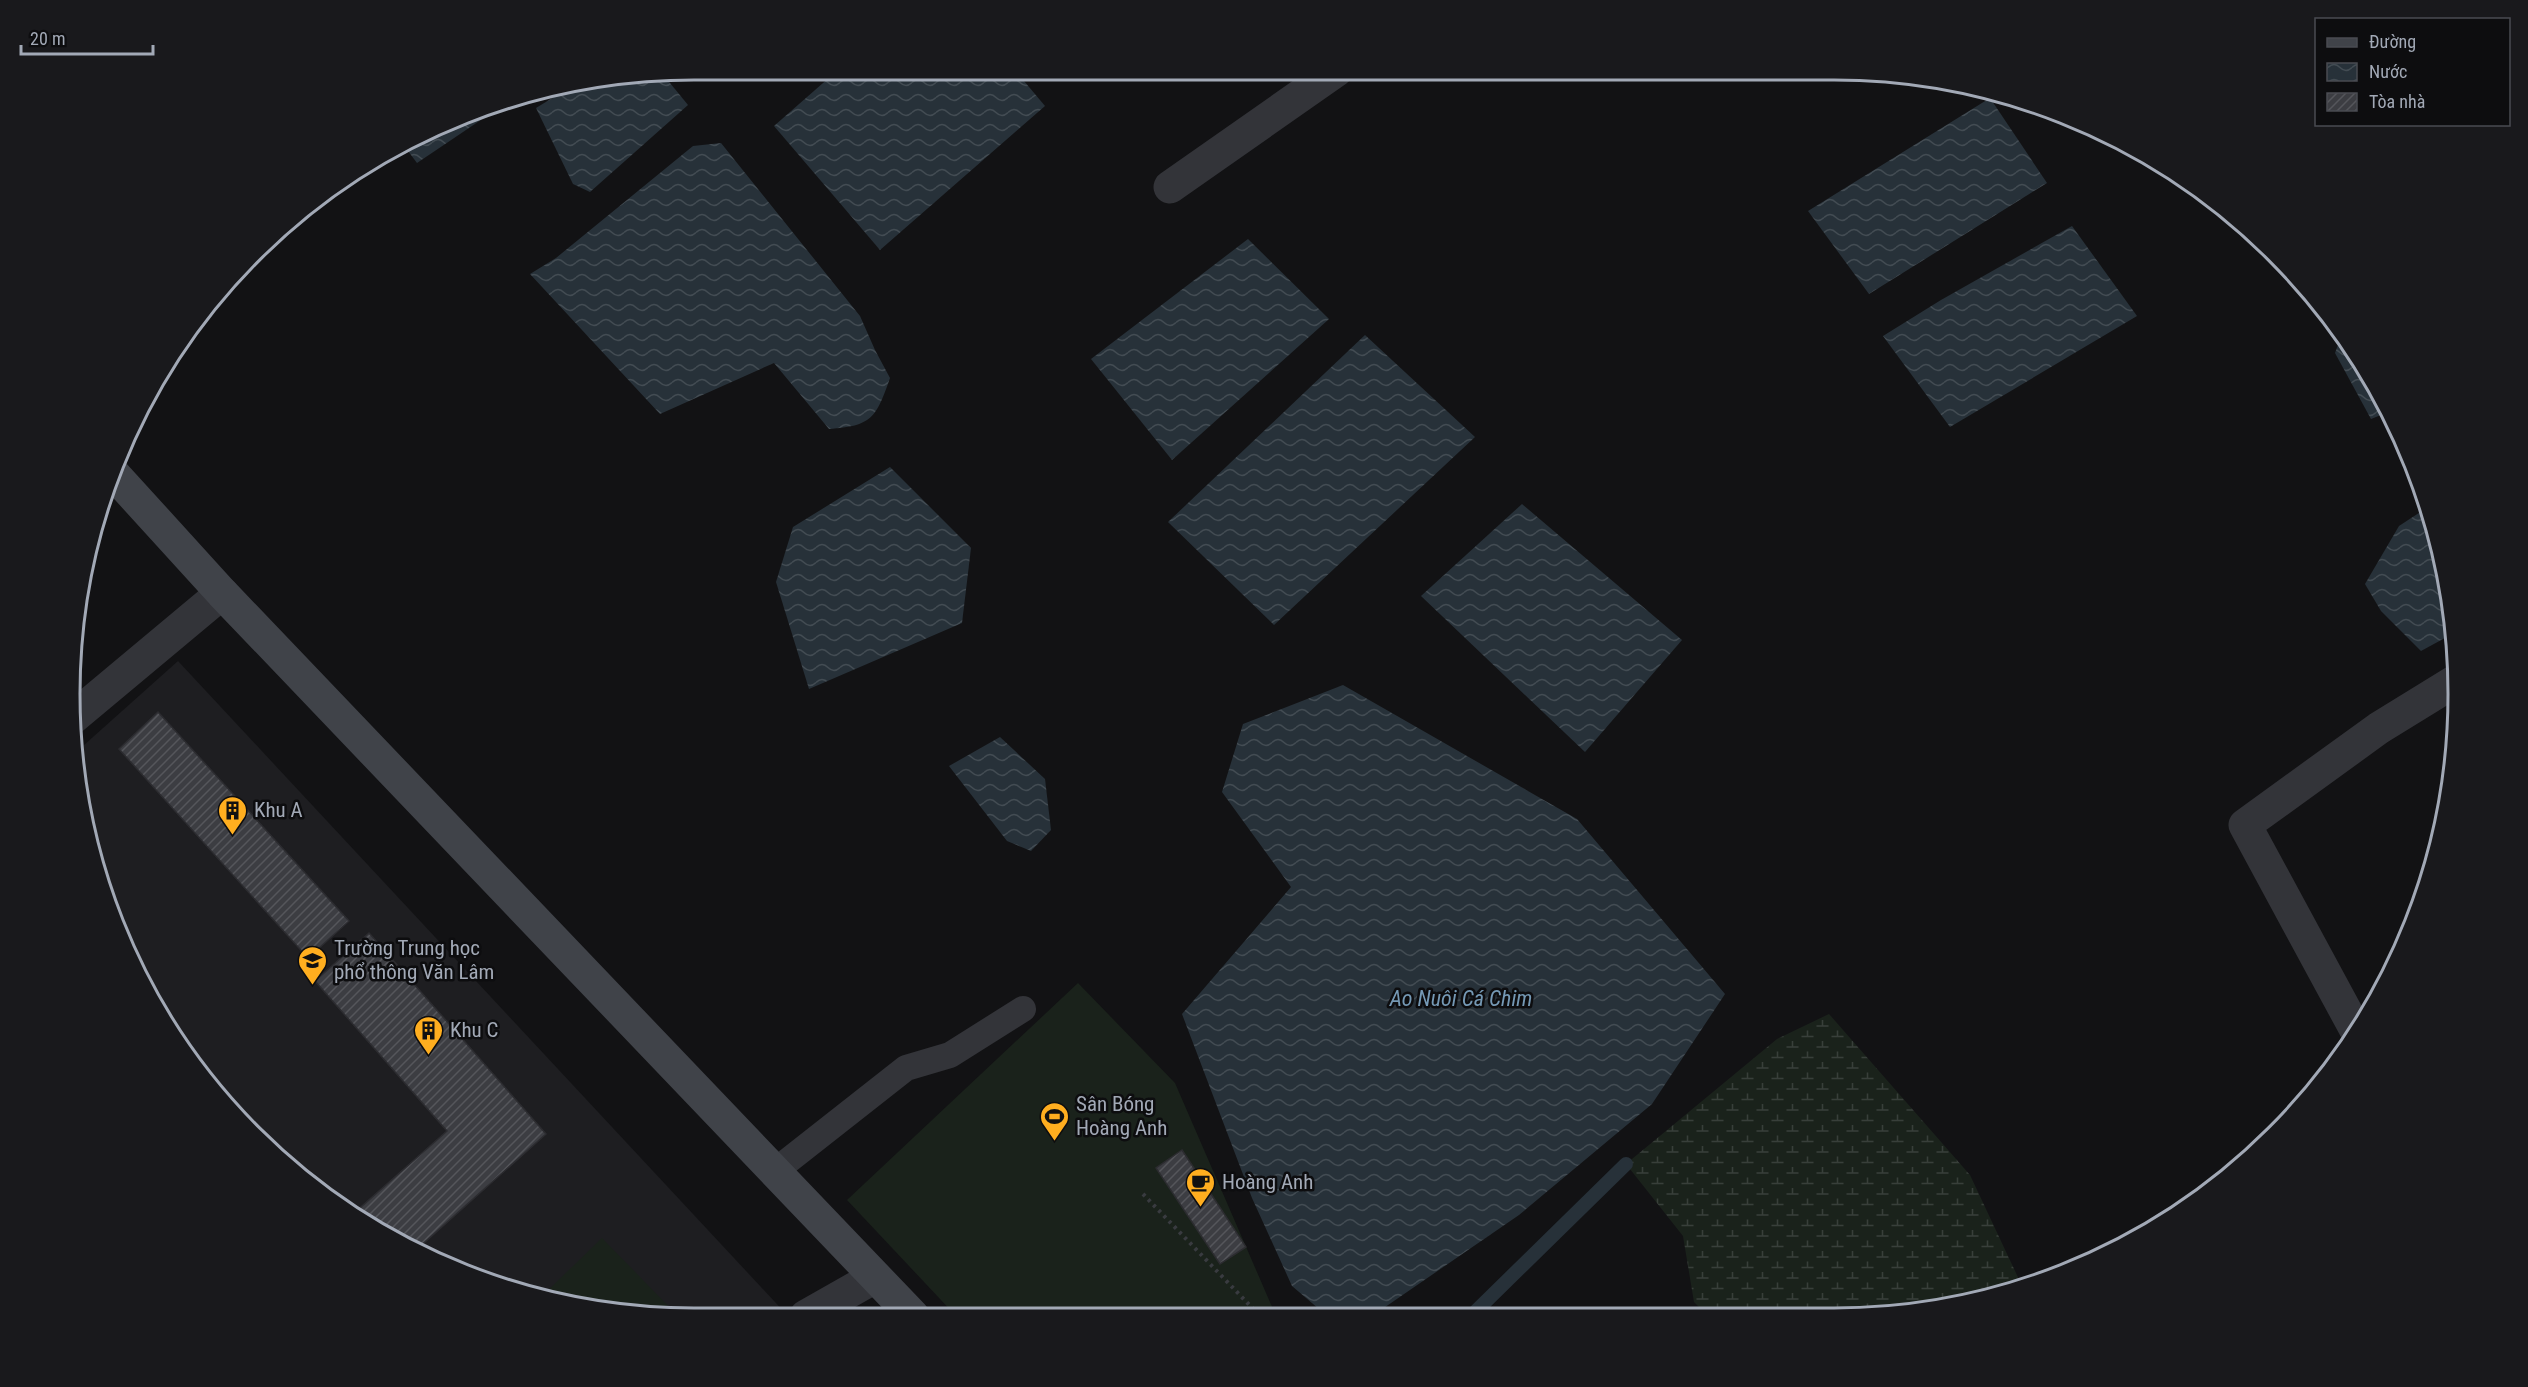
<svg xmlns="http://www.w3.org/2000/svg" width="2528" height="1387" font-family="'Roboto Condensed',sans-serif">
<defs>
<pattern id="wetland-marsh" width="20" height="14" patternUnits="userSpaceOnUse" patternTransform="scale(1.5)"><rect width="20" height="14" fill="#1a221b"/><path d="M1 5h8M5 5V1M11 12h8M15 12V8" fill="none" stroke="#383f3a"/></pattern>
<pattern id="water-waves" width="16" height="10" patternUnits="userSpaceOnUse" patternTransform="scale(1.5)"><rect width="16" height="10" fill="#273139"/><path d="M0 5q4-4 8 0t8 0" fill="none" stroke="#434c53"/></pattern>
<pattern id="building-hatch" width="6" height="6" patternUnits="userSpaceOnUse" patternTransform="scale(1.5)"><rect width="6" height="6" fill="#3c3d42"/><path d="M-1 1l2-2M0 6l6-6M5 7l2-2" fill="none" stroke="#55565b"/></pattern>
</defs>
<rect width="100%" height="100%" fill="#121214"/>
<!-- built -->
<polygon fill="#1e1e21" points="178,661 788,1316 653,1317 532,1297 382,1234 313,1189 224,1106 174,1040 117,933 90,855 74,754"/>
<!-- wetland -->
<polygon fill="url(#wetland-marsh)" points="1829,1014 1970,1175 2023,1288 1916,1313 1705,1313 1694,1302 1683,1236 1626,1164 1777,1039"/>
<!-- pitch -->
<g fill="#1a221b">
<polygon points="1078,983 1175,1083 1273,1309 1281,1315 956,1316 847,1200"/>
<polygon points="602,1238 679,1317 653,1317 540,1298"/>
</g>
<!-- water -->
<g fill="url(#water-waves)">
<polygon points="839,69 1014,69 1045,106 880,250 774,126"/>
<polygon points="661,72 688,105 590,192 573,184 536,108 582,80"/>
<polygon points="508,98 509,101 417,163 402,143 492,102"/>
<polygon points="1990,98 2047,183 1869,294 1808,211"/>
<path d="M721 143 860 316 875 350 890 378C876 418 872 426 829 429L774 363 660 414 530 274 556 258 693 146Z"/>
<polygon points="2072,226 2137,316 1950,427 1883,336 1941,300"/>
<polygon points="1248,239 1329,319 1172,460 1091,359"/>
<polygon points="2342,334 2391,411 2371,419 2335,353"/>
<polygon points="1365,335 1475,437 1274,625 1168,522"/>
<polygon points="890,467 971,548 962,623 809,689 776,582 793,527"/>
<polygon points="1522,504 1682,640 1585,752 1421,596"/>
<polygon points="2428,507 2438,532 2454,633 2421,651 2381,611 2365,584 2399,526"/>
<polygon points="1343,685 1577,819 1725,994 1652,1104 1519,1215 1375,1314 1326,1315 1292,1286 1252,1198 1182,1014 1291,887 1222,792 1243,724"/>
<polygon points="1000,737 1045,779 1051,830 1031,851 1007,841 949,766"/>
</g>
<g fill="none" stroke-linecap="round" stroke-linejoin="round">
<!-- stream -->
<polyline stroke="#273139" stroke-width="14" points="1473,1314 1626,1164"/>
</g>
<!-- building -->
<g fill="url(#building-hatch)" stroke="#2c2c30" stroke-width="1.5">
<polygon points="158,712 349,921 308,958 119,749"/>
<polygon points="369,933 546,1134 417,1249 382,1234 352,1215 447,1131 315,981"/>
<polygon points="1182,1150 1246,1247 1220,1264 1156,1168"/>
</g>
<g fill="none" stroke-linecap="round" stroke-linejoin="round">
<!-- path -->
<g stroke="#393b40" stroke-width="4" stroke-dasharray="3 4.5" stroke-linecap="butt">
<polyline points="312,955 325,972"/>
<polyline points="1143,1194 1259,1315"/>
</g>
<!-- service -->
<polyline stroke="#333439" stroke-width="26" points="775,1171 906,1068 950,1055 1023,1009"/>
<!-- minor -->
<g stroke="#333439" stroke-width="33">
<polyline points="1170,187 1337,70"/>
<polyline points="70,720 222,593"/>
<polyline points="2357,1032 2245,825 2379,728 2457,680"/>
<polyline points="806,1316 875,1277"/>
</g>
<!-- secondary -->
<polyline stroke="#404349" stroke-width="33" points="111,471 222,593 913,1316"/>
</g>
<!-- icons -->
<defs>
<symbol id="building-pin" viewBox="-11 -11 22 30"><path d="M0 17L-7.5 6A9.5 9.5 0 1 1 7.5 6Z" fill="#ffae1f" stroke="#0d0d0f"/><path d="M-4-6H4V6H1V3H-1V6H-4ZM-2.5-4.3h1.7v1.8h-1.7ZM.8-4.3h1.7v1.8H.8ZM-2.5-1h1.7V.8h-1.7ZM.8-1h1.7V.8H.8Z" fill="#111"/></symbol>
<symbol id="school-pin" viewBox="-11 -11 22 30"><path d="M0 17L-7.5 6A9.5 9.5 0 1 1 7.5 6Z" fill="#ffae1f" stroke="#0d0d0f"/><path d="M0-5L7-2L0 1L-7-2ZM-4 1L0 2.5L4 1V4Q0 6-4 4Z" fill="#111"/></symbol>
<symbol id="stadium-pin" viewBox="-11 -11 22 30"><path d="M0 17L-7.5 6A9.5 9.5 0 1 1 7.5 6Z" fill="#ffae1f" stroke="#0d0d0f"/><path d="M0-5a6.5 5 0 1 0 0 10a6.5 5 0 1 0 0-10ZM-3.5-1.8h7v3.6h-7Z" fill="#111"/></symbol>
<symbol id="cafe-pin" viewBox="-11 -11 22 30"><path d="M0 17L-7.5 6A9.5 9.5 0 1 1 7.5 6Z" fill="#ffae1f" stroke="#0d0d0f"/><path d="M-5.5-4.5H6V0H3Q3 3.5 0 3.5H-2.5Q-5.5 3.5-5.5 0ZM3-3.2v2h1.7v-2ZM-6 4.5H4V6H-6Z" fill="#111"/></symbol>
</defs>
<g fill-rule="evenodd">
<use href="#building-pin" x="216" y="794" width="33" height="45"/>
<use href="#school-pin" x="296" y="944" width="33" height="45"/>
<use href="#building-pin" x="412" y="1014" width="33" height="45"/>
<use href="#stadium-pin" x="1038" y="1100" width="33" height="45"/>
<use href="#cafe-pin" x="1184" y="1166" width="33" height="45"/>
</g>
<g text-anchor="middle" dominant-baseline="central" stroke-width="5" stroke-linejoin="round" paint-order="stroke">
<!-- poi labels -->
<g font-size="21" fill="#a2a9b6" stroke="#0d0d0f" text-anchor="start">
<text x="254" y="810">Khu A</text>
<text x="334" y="948">Trường Trung học<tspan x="334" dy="24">phổ thông Văn Lâm</tspan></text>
<text x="450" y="1030">Khu C</text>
<text x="1076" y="1104">Sân Bóng<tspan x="1076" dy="24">Hoàng Anh</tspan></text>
<text x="1222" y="1182">Hoàng Anh</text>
</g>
<!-- water labels -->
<g font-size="22" font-style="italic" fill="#7599b5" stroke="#0d0d0f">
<text x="1461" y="998">Ao Nuôi Cá Chim</text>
</g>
</g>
<!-- crop -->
<path d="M0 0H2528V1387H0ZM694 80H1834A614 614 0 0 1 2448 694V694A614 614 0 0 1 1834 1308H694A614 614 0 0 1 80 694V694A614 614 0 0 1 694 80Z" fill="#19191c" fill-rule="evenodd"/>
<path fill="none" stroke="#a2a9b6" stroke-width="3" d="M694 80H1834A614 614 0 0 1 2448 694V694A614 614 0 0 1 1834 1308H694A614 614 0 0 1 80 694V694A614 614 0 0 1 694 80Z"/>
<!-- legend -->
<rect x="2315" y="18" width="195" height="108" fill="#0d0d0f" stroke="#494b52" stroke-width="1.5"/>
<rect x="2327" y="38" width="30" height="9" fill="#404349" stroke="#494b52" stroke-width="1.5"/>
<text x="2369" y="48" font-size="18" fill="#a2a9b6">Đường</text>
<rect x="2327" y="63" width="30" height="18" fill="url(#water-waves)" stroke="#494b52" stroke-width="1.5"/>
<text x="2369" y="78" font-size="18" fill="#a2a9b6">Nước</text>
<rect x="2327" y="93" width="30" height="18" fill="url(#building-hatch)" stroke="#494b52" stroke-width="1.5"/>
<text x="2369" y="108" font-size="18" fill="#a2a9b6">Tòa nhà</text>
<!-- scale -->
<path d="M21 45v9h132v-9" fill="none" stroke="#a2a9b6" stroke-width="3"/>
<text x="30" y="45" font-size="18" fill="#a2a9b6" stroke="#0d0d0f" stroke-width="4.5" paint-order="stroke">20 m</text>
</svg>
